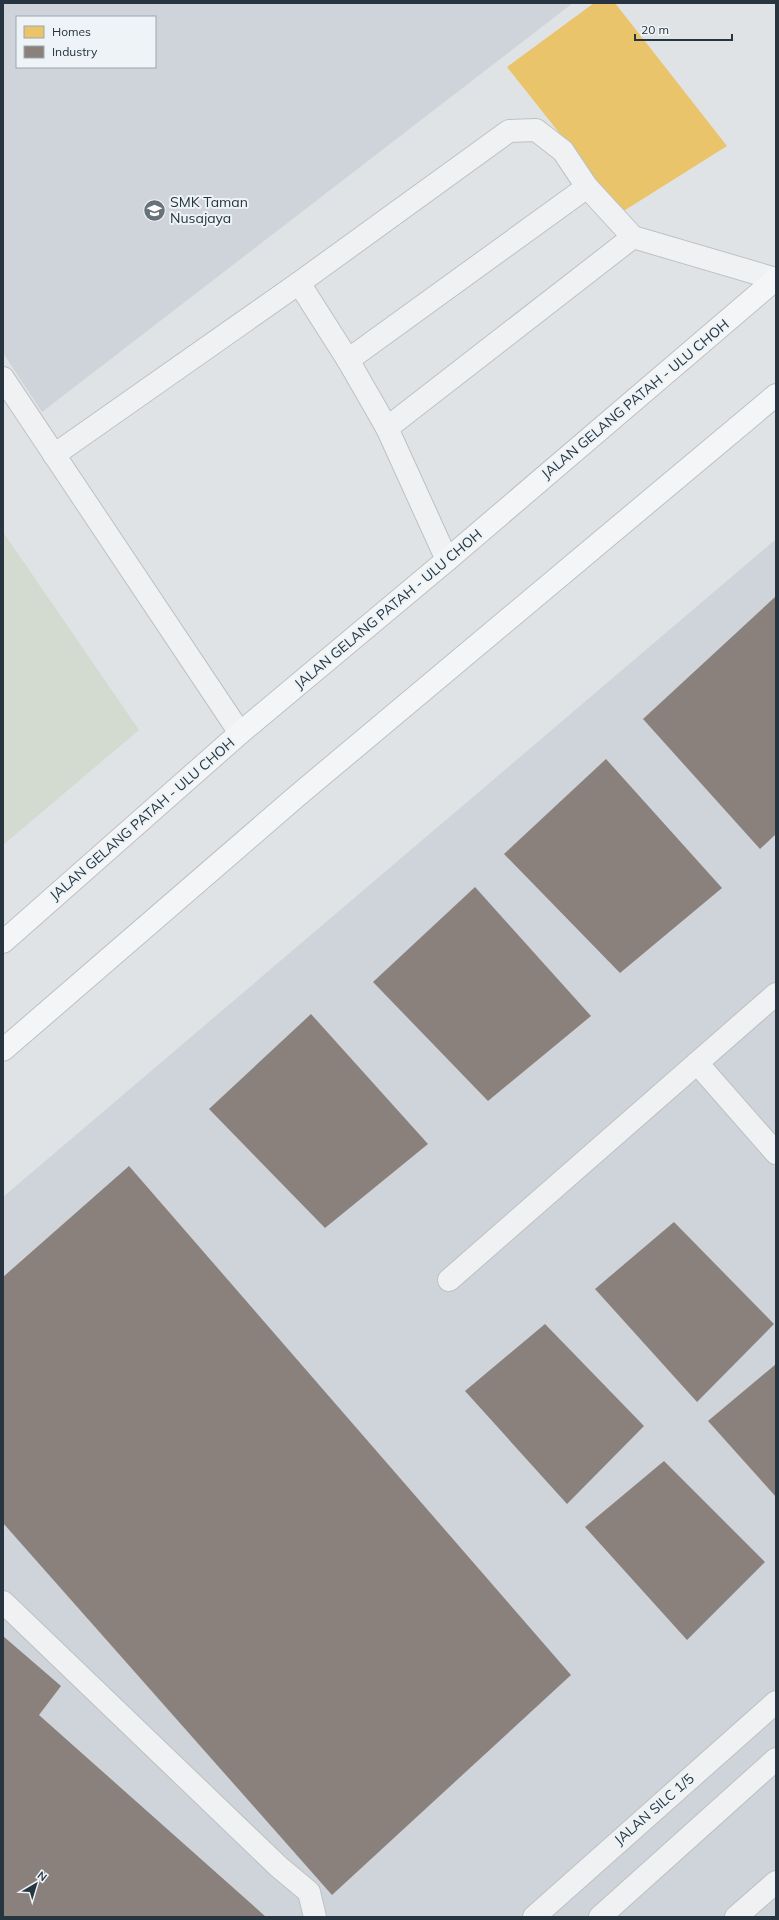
<svg xmlns="http://www.w3.org/2000/svg" width="779" height="1920" font-family="Mulish,sans-serif">
<rect width="100%" height="100%" fill="#e0e3e6"/>
<!-- built -->
<g fill="#ced4d9" fill-rule="evenodd">
<path d="M3 3H573L42 412 3 353ZM17 17H155V67H17Z"/>
<polygon points="776,539 776,1917 3,1917 3,1197"/>
</g>
<!-- green -->
<polygon fill="#d3dad0" points="3,532 139,730 3,845"/>
<!-- homes -->
<polygon fill="#e9c46a" points="594,3 615,3 727,146 622,212 507,67"/>
<!-- industry -->
<g fill="#8a817c">
<polygon points="775,597 776,834 760,849 643,719"/>
<polygon points="606,759 722,888 620,973 504,854"/>
<polygon points="475,887 591,1016 488,1101 373,982"/>
<polygon points="311,1014 428,1144 325,1228 209,1109"/>
<polygon points="129,1166 571,1675 332,1895 3,1523 3,1277"/>
<polygon points="674,1222 774,1324 697,1402 595,1289"/>
<polygon points="545,1324 644,1426 567,1504 465,1391"/>
<polygon points="776,1364 776,1497 708,1421"/>
<polygon points="664,1461 765,1562 687,1640 585,1527"/>
<polygon points="3,1636 61,1686 39,1715 266,1917 3,1917"/>
</g>
<g fill="none" stroke-linecap="round" stroke-linejoin="round">
<defs>
<g id="minor">
<polyline points="299,283 348,360 387,428 447,560"/>
<polyline points="348,360 587,187"/>
<polyline points="3,378 240,733"/>
<polyline points="387,428 633,237"/>
<polyline points="54,455 299,283 509,131 536,130 563,151 587,187 633,237 776,279"/>
<polyline points="697,1063 776,1153"/>
<polyline points="449,1280 776,994"/>
<polyline points="3,1602 279,1867 309,1892 315,1917"/>
<polyline points="534,1917 776,1702"/>
<polyline points="600,1917 776,1759"/>
<polyline points="736,1917 776,1882"/>
</g>
<g id="major">
<polyline points="3,942 240,733 447,560 776,279"/>
<polyline points="3,1050 297,796 776,395"/>
</g>
</defs>
<!-- minor casing -->
<use href="#minor" stroke="#bec1c4" stroke-width="24"/>
<!-- major casing -->
<use href="#major" stroke="#bcc0c4" stroke-width="24"/>
<!-- minor -->
<use href="#minor" stroke="#f0f1f2" stroke-width="22"/>
<!-- major -->
<use href="#major" stroke="#f4f5f6" stroke-width="22"/>
</g>
<!-- icons -->
<defs>
<symbol id="school-disc" viewBox="-11 -11 22 22"><circle r="9.5" fill="#67727a" stroke="#edf3f6"/><path d="M0-5L7-2L0 1L-7-2ZM-4 1L0 2.5L4 1V4Q0 6-4 4Z" fill="#fff"/></symbol>
</defs>
<g fill-rule="evenodd">
<use href="#school-disc" x="142" y="198" width="25" height="25"/>
</g>
<g text-anchor="middle" dominant-baseline="central" stroke-width="4" stroke-linejoin="round" paint-order="stroke">
<!-- poi labels -->
<g font-size="14" fill="#263540" stroke="#edf3f6" text-anchor="start">
<text x="170" y="202">SMK Taman<tspan x="170" dy="16">Nusajaya</tspan></text>
</g>
<!-- street labels -->
<g font-size="14" fill="#263540" stroke="#edf3f6">
<text transform="translate(635 399) rotate(-40)">JALAN GELANG PATAH - ULU CHOH</text>
<text transform="translate(388 609) rotate(-40)">JALAN GELANG PATAH - ULU CHOH</text>
<text transform="translate(142 819) rotate(-41)">JALAN GELANG PATAH - ULU CHOH</text>
<text transform="translate(654 1809) rotate(-41)">JALAN SILC 1/5</text>
</g>
</g>
<!-- border -->
<rect width="779" height="1920" fill="none" stroke="#263540" stroke-width="8"/>
<!-- legend -->
<rect x="16" y="16" width="140" height="52" fill="#edf3f6" stroke="#9da7ad"/>
<rect x="24" y="26" width="20" height="12" fill="#e9c46a" stroke="#9da7ad"/>
<text x="52" y="36" font-size="12" fill="#263540">Homes</text>
<rect x="24" y="46" width="20" height="12" fill="#8a817c" stroke="#9da7ad"/>
<text x="52" y="56" font-size="12" fill="#263540">Industry</text>
<!-- north arrow -->
<g transform="translate(36 1884) rotate(38)" stroke="#edf3f6" stroke-width="3" paint-order="stroke">
<path d="M0-3L7 15L0 10L-7 15Z" fill="#263540"/>
<text y="-6" font-size="11" font-weight="bold" text-anchor="middle" fill="#263540">N</text>
</g>
<!-- scale -->
<path d="M635 34v6h97v-6" fill="none" stroke="#263540" stroke-width="2"/>
<text x="641" y="34" font-size="12" fill="#263540" stroke="#edf3f6" stroke-width="3" paint-order="stroke">20 m</text>
</svg>
